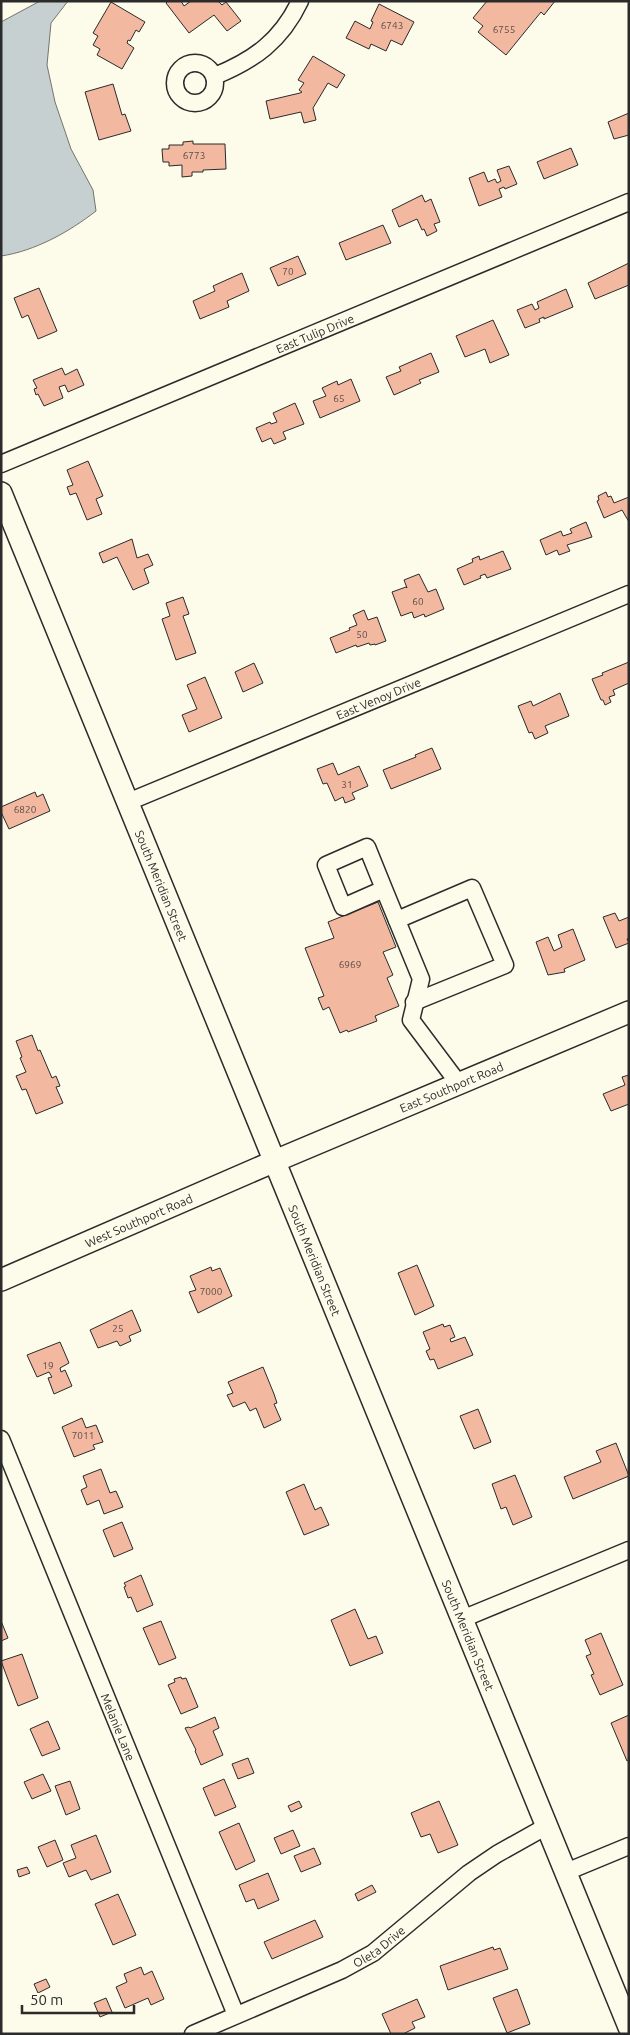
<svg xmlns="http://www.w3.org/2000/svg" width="630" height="2035" font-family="Ubuntu,sans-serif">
<rect width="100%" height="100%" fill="#fdfbea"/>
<!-- water -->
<path fill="#c7d0d0" stroke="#74746e" d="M40 1H68L51 23 47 65 55 102 71 149 93 190 96 211C69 232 35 251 1 256V22Z"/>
<!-- building -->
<g fill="#f2b8a0" stroke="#2b2b2b">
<polygon points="168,1 181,1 184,6 191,1 218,1 222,5 226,2 241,21 227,31 214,15 189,33 166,3"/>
<polygon points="487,1 555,1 544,15 541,12 506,55 478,32 483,26 473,18"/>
<polygon points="111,2 145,22 139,32 136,30 130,41 128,40 127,43 134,48 122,69 97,55 100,49 93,45 98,36 93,33"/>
<polygon points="379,4 414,22 402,45 391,40 386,51 371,44 369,49 346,38 355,21 370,29 373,22 371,21"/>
<polygon points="313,56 345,75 337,88 328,83 313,108 316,120 304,123 301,112 270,119 266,101 300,93 302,92 299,90 304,83 298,80"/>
<polygon points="113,84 122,115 125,114 131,131 99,140 85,92"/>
<polygon points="629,113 629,135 614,139 608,122"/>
<polygon points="193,141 193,144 225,144 226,169 203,170 203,172 192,172 192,176 182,177 182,165 169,166 169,162 163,162 162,149 169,149 169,145 183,145 183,142"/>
<polygon points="571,148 578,165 544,179 537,162"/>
<polygon points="509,166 517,184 505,189 504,187 499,189 502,197 479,206 469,178 484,172 488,182 495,179 497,183 501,181 497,170"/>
<polygon points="422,195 425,202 431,199 440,222 434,224 437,231 427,236 424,229 422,230 417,219 399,227 392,210"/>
<polygon points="383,225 391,243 346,260 339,243"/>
<polygon points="298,256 306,274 278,286 270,268"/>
<polygon points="629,263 629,285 595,299 588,283"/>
<polygon points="242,273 249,291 227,301 229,307 200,319 193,301 215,291 213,286"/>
<polygon points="39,288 57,331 38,339 28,315 22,318 14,298"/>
<polygon points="566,289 573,307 544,319 544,317 539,319 540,322 525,328 517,310 532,304 535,310 539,308 537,302"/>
<polygon points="493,320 509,355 490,363 485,349 465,357 456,336"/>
<polygon points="431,353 439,372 419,380 421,383 394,395 386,377 401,371 399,367"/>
<polygon points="62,368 65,375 77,369 84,385 68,392 65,385 59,387 63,398 44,406 38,394 36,395 34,389 37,388 33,380"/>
<polygon points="351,379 360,401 320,418 313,401 326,396 322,388 337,381 338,385"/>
<polygon points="295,403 304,424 283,432 286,439 274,444 271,438 262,442 256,428 270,422 271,424 277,422 273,413"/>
<polygon points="88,461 103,496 96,499 102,514 87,520 76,493 70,495 67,487 73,485 67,470"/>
<polygon points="606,492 608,497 611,496 614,503 629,497 629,522 622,510 604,518 597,501 599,500 598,496"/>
<polygon points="586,522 592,537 567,545 570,551 559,555 557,550 546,555 540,540 561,531 563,536 572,533 570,529"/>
<polygon points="132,539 137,558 148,554 153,565 144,569 149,583 133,590 117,557 103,563 99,553"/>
<polygon points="503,551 511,569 487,578 485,574 480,576 481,578 464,585 457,569 473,562 472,559 479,556 480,560"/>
<polygon points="419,574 428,592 436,589 444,609 425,617 424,614 414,618 412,612 401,616 392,592 406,587 407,588 404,580"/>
<polygon points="183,597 189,614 183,616 196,653 176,660 162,619 170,616 166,603"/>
<polygon points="364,610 368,620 377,617 386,641 375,645 375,644 370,645 369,643 357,647 356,645 336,653 330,638 350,630 349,628 357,625 353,615"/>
<polygon points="629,662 629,683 613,690 615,695 609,697 611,702 605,705 603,700 601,700 592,679 603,675 602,673"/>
<polygon points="254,663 263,683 243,692 235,672"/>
<polygon points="205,677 222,718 189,732 182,715 197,709 187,685"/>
<polygon points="560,693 569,716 545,726 548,733 535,739 532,732 529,733 518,706 531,701 533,706"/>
<polygon points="432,748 441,769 391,789 383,770 416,757 415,755"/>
<polygon points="333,763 338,775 359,766 368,786 352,793 355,799 345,803 343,797 335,801 327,783 323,784 317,769"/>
<polygon points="35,792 37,797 43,794 50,811 9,829 1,812 1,807"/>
<polygon points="378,902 396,947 383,952 393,975 387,978 399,1006 375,1016 377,1021 348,1032 347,1030 340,1033 329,1007 323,1010 318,998 324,996 305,948 334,938 328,922"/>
<polygon points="615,913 619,921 629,917 629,938 627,939 629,943 616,948 603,917"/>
<polygon points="573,929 585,960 564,969 565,972 548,975 536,942 548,937 554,951 562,947 558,935"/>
<polygon points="32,1035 38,1051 40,1050 52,1078 56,1076 60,1086 56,1087 63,1103 36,1114 26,1089 22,1090 16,1076 26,1072 20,1058 22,1057 16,1041"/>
<polygon points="629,1075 629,1104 611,1111 603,1094 625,1085 622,1077"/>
<polygon points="417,1265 434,1306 415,1315 398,1273"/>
<polygon points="211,1267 212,1271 220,1268 232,1296 198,1313 189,1292 196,1290 190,1276"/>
<polygon points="132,1310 141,1331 129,1336 131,1341 120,1346 117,1341 98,1348 90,1330"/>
<polygon points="443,1324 444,1327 450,1325 455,1337 450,1339 451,1342 465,1337 473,1355 438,1369 434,1359 430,1360 426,1351 430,1349 423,1332"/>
<polygon points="60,1342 69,1363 60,1368 61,1372 65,1370 72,1386 54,1394 48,1378 52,1377 49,1372 37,1377 27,1355"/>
<polygon points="263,1367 274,1394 277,1403 274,1404 281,1420 264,1428 256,1408 250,1411 245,1402 233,1407 227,1395 233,1393 228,1382"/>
<polygon points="478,1409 491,1442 474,1449 460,1416"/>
<polygon points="82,1418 86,1428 96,1425 103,1442 93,1445 95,1449 74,1457 62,1427"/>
<polygon points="616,1443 629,1476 573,1499 564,1477 601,1462 596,1451"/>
<polygon points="101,1469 110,1493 116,1491 123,1507 104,1514 99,1500 87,1505 81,1490 87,1487 83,1476"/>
<polygon points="515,1475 532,1517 513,1525 506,1507 501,1509 492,1484"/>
<polygon points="304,1484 315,1510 321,1507 329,1525 304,1535 286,1492"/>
<polygon points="122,1522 133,1549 114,1557 103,1530"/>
<polygon points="141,1575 153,1605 137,1612 131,1597 128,1598 124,1587 126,1586 124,1583"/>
<polygon points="355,1609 368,1639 376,1636 383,1653 350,1666 331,1620"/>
<polygon points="1,1621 8,1638 1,1641"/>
<polygon points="161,1621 176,1658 159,1665 143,1628"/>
<polygon points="601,1633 623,1685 600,1695 591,1675 594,1674 586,1656 591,1654 585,1640"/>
<polygon points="22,1654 38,1698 18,1706 1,1661"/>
<polygon points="181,1677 182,1679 186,1678 198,1707 181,1714 168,1685 175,1682 174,1679"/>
<polygon points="629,1715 629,1760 627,1761 611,1723"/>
<polygon points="215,1717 219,1728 213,1731 223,1755 201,1765 195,1751 196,1750 185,1728 189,1727 190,1728"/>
<polygon points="48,1721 60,1749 42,1756 30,1729"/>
<polygon points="248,1758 254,1773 238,1779 232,1764"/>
<polygon points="43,1774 51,1791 32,1799 24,1782"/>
<polygon points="224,1779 236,1807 215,1816 203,1788"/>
<polygon points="70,1781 80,1809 66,1815 55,1786"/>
<polygon points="299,1801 302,1807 291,1812 288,1806"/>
<polygon points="439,1801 458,1845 438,1853 430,1834 421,1837 411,1813"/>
<polygon points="239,1823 255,1861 236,1870 219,1832"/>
<polygon points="293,1830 300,1846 281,1854 274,1838"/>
<polygon points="96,1835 111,1872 91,1880 86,1870 69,1877 63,1863 76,1858 71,1845"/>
<polygon points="55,1840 63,1860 47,1867 38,1847"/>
<polygon points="314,1848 321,1864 301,1872 294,1856"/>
<polygon points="27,1867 30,1873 19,1877 17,1870"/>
<polygon points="268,1873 279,1900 258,1909 254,1899 246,1902 239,1885"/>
<polygon points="372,1885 376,1892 358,1901 355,1894"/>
<polygon points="118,1894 136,1935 113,1945 95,1904"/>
<polygon points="315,1920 323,1937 272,1959 264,1942"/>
<polygon points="493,1947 494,1950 500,1948 508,1969 448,1990 440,1966"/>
<polygon points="141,1967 144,1975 152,1971 164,1999 151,2005 148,1998 125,2008 116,1987 127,1982 124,1974"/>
<polygon points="46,1979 50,1987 38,1993 34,1984"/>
<polygon points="517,1989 530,2024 507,2033 493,1998"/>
<polygon points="106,1998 112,2012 100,2017 94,2003"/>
<polygon points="417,1999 425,2017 412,2022 415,2028 403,2034 391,2034 382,2014"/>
</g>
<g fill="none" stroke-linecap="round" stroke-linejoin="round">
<defs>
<g id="minor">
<circle cx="195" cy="83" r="20"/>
<path d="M215 76C254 60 281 41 300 1"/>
<path id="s1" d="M1 464 629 202"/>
<path id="s2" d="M128 802 629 594"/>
<polyline points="384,889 367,847 326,865 343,907 384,889 421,979 411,1020 459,1084"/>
<polyline points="397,920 472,888 505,965 414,1002"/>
<path id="s3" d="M1 1439 236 2015"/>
<polyline points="462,1619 629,1550"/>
<polyline points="566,1872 629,1846"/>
<path id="s4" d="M193 2034 342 1970 373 1953 469 1873 497 1854 547 1826"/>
</g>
<g id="major">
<path id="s5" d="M1 493 629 2027"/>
<path id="s6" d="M1 1280 275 1161 629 1012"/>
</g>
</defs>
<!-- minor casing -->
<use href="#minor" stroke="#2b2b2b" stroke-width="19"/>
<!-- major casing -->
<use href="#major" stroke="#2b2b2b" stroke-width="24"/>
<!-- minor -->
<use href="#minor" stroke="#fdfbea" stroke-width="16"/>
<!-- major -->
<use href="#major" stroke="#fdfbea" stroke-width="21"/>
</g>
<g text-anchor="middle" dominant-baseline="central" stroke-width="4" stroke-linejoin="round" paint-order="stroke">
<!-- number labels -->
<g font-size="10" fill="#5d4e48">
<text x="392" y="25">6743</text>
<text x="504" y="29">6755</text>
<text x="194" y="155">6773</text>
<text x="288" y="271">70</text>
<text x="339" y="398">65</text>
<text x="418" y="601">60</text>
<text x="362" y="634">50</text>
<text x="347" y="784">31</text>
<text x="25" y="809">6820</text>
<text x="350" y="964">6969</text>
<text x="211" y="1291">7000</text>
<text x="118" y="1328">25</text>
<text x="48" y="1365">19</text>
<text x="83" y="1435">7011</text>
</g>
<!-- street labels -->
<g font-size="12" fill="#2b2b2b" stroke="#fdfbea">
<text stroke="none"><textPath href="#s1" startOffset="340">East Tulip Drive</textPath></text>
<text stroke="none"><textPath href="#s2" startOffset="271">East Venoy Drive</textPath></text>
<text stroke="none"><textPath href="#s5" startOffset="424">South Meridian Street</textPath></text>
<text stroke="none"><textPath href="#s6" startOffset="490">East Southport Road</textPath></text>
<text stroke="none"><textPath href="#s6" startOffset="150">West Southport Road</textPath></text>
<text stroke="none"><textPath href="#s5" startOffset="829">South Meridian Street</textPath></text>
<text stroke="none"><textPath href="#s5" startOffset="1234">South Meridian Street</textPath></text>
<text stroke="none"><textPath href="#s3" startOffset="311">Melanie Lane</textPath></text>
<text stroke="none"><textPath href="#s4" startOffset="206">Oleta Drive</textPath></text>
</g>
</g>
<!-- border -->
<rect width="630" height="2035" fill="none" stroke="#2b2b2b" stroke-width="5"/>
<!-- scale -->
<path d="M22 2005v8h112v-8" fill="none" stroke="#2b2b2b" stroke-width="2.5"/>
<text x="30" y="2005" font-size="15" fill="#2b2b2b" stroke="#fdfbea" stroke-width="4" paint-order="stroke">50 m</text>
</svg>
